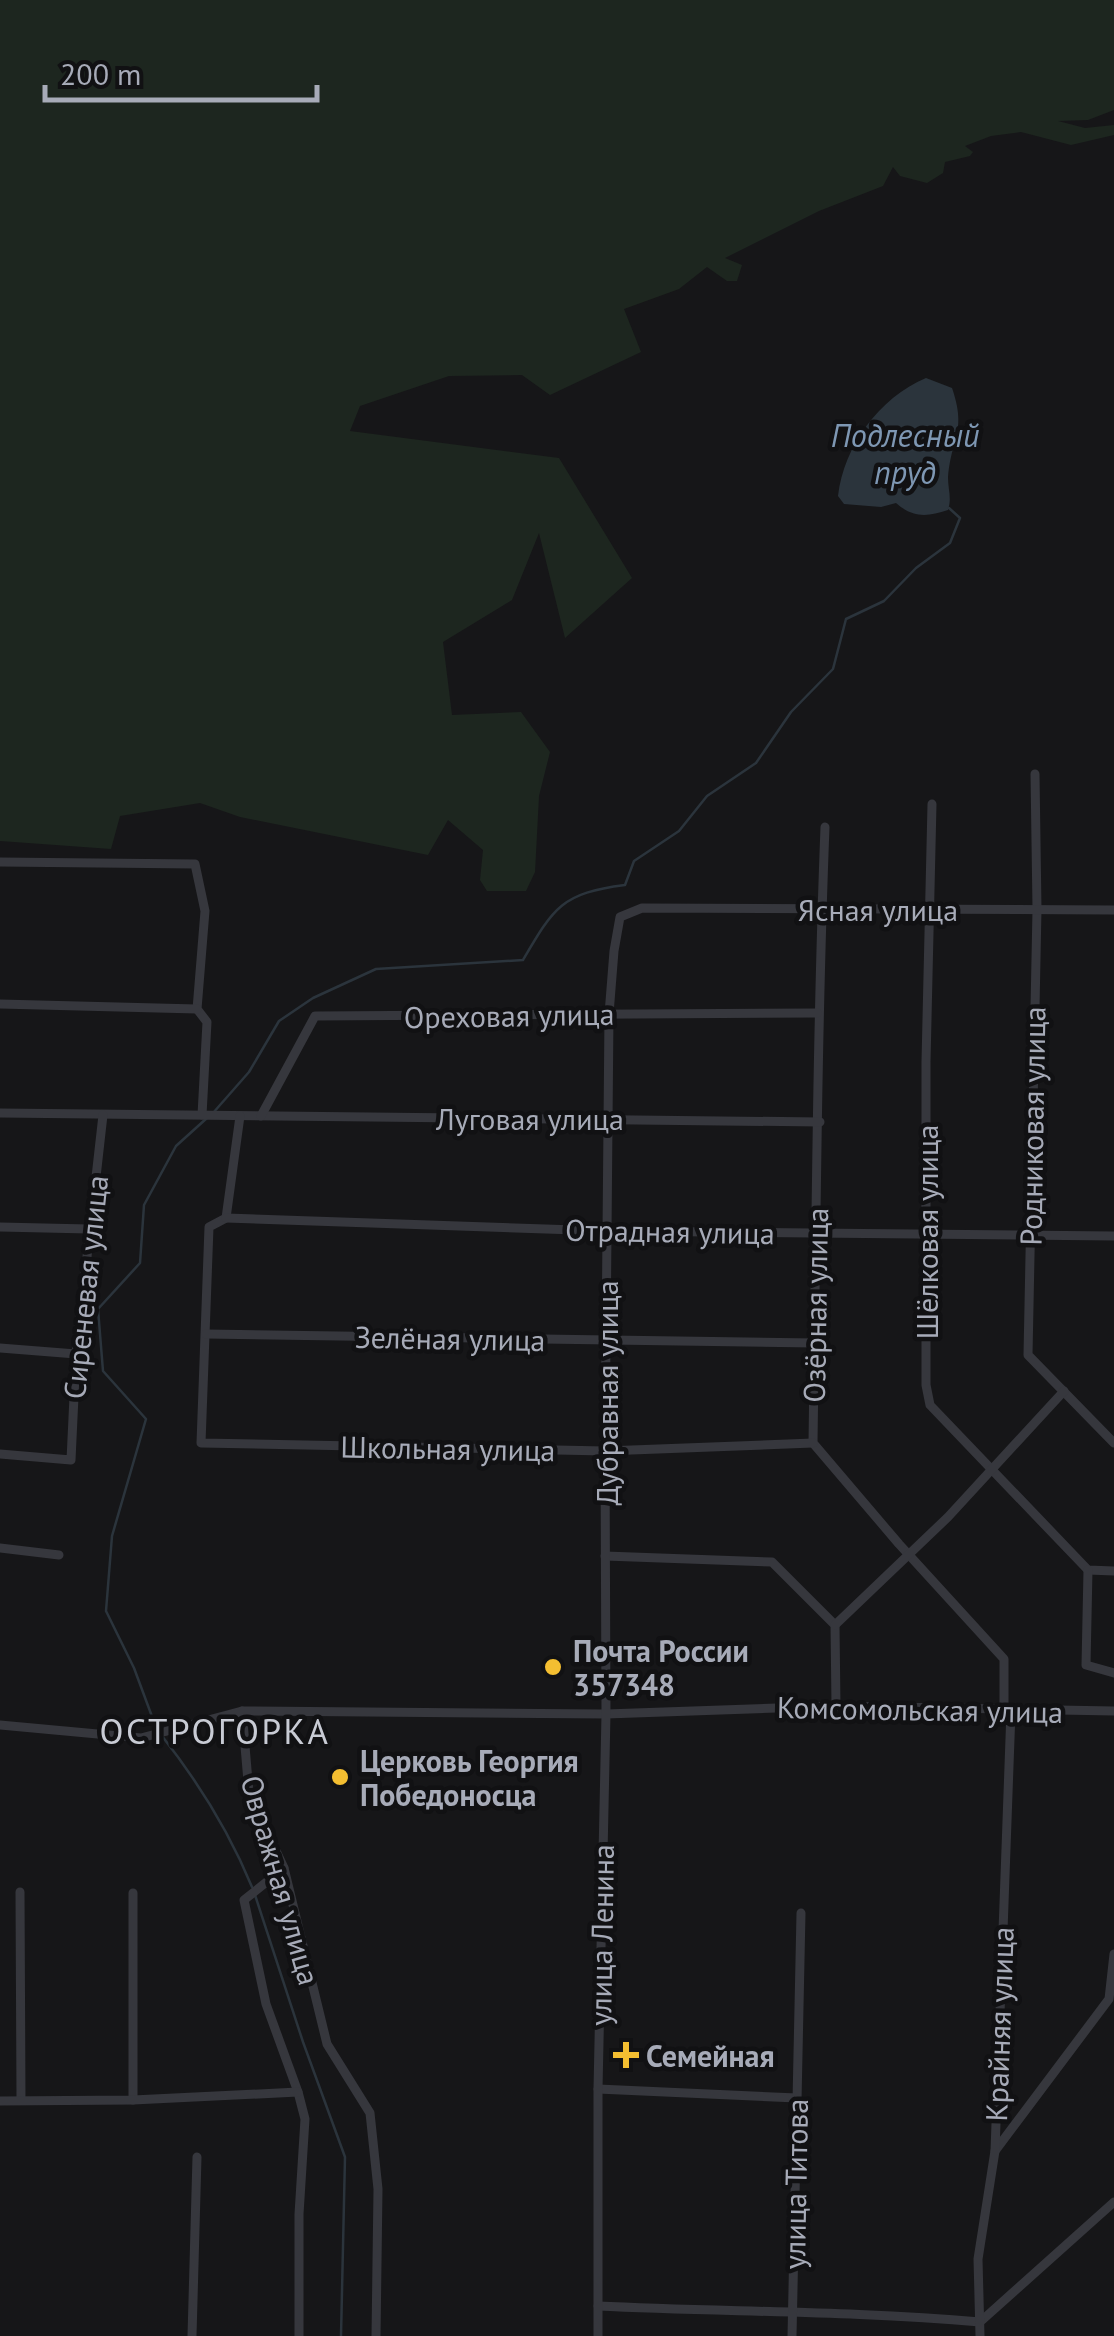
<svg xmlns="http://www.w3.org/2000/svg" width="1114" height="2336" font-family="'PT Sans',sans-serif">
<rect width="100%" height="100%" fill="#161618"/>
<!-- green -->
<polygon fill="#1d261f" points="0,0 1114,0 1114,110 1088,120 1058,121 1085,128 1114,125 1114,135 1071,145 1021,132 991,136 965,146 973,152 970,156 945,162 943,173 927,183 900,176 893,167 883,186 819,211 725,258 742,265 737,281 727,281 707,267 679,289 624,309 641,352 550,395 522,375 449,376 360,406 350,431 559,458 632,578 565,638 539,533 512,600 443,642 452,715 521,712 550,752 539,796 535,872 526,891 487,891 480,880 483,850 448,820 428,855 240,817 200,803 120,816 111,849 0,841"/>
<!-- water -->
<path fill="#2b343c" d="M926 378 952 388C967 431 951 438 948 477 948 490 952 498 948 510 927 517 913 518 896 503L881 507 844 504 838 496C844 446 879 398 926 378Z"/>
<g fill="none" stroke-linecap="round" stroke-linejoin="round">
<!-- stream -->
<g stroke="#2b343c" stroke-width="2.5">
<path d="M213 1113 249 1072 279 1021 313 998 376 969 523 960C554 907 562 893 625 885L634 861 679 831 707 796 756 763 791 712 833 669 846 619 884 601 916 568 950 543 960 518 949 508"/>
<polyline points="157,1730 134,1668 106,1611 112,1536 146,1419 103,1371 98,1309 140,1263 144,1205 176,1146 207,1118"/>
<path d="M162 1736C199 1783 229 1831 252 1887"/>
<polyline points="255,1895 303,2042 345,2157 341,2336"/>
</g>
<!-- street -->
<g stroke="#36373d" stroke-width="9">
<polyline points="1035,774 1037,909 1028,1355 1114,1443"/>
<polyline points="932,804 926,1062 926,1385 930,1405 1088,1570 1114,1571"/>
<path d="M825 827C817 1033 816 1238 813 1443L899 1544 1004 1659V1710"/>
<polyline points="0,862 195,864 205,911 197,1009 207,1022 202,1115"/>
<polyline points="0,1004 197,1009"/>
<polyline points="0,1113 820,1122"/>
<polyline points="240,1116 226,1218 209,1227 201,1443 605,1451 813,1443"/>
<polyline points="261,1116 315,1016 817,1013"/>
<polyline points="226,1218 606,1231 1114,1236"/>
<polyline points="0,1227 89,1229"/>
<polyline points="206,1334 815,1343"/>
<polyline points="0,1348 76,1354"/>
<polyline points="0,1454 71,1460 76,1354 103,1115"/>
<polyline points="0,1548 59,1555"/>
<polyline points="605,1556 772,1562 835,1625 836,1706"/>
<polyline points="1088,1570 1086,1665 1114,1673"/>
<polyline points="835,1625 948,1517 1064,1391"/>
<polyline points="242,1711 249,1793 284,1868 327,2044 370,2113 378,2189 376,2336"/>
<polyline points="0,1725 141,1738 242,1711 606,1714 836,1706 1114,1711"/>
<polyline points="284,1868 244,1900 266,2004 298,2092 305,2119 299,2214 299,2336"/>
<polyline points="20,1892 21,2099"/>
<polyline points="133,1893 133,2100"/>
<polyline points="598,2089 797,2098"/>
<polyline points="0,2101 133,2100 298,2092"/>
<polyline points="995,2151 1109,1999 1114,1954"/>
<path d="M598 2306C725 2312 853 2311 980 2322L1114 2202"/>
<polyline points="192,2336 197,2157"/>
<polyline points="598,2336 598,2089 606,1714 605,1451 609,1014 614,951 620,917 642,908 1114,910"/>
<polyline points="792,2336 801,1913"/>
<polyline points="980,2336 978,2259 995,2151 1011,1711"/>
</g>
</g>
<!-- markers -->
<g fill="#f4be31" stroke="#111113" stroke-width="4">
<circle cx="553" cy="1667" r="10"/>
<circle cx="340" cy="1777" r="10"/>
<path d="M621 2040h10v10h10v10h-10v10h-10v-10h-10v-10h10z"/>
</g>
<g text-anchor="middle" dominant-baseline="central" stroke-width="9" stroke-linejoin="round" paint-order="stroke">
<!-- street labels -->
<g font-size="30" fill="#a7abb8" stroke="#111113">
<text x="878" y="909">Ясная улица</text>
<text transform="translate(509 1015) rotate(-1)">Ореховая улица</text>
<text x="530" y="1118">Луговая улица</text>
<text transform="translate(1032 1126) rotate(-89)">Родниковая улица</text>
<text transform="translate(670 1231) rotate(1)">Отрадная улица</text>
<text transform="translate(926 1232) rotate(-90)">Шёлковая улица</text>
<text transform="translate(85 1287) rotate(-84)">Сиреневая улица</text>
<text transform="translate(815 1305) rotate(-89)">Озёрная улица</text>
<text transform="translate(450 1338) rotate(1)">Зелёная улица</text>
<text transform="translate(606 1393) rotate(-90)">Дубравная улица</text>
<text transform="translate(448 1448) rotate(1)">Школьная улица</text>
<text transform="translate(920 1709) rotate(1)">Комсомольская улица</text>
<text transform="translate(281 1880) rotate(74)">Овражная улица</text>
<text transform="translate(601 1935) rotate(-89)">улица Ленина</text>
<text transform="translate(999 2024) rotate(-88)">Крайняя улица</text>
<text transform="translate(795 2184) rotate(-89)">улица Титова</text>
</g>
<!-- poi labels -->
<g font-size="30" font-weight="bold" fill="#a7abb8" stroke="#111113" text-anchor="start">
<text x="573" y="1650">Почта России<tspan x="573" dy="34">357348</tspan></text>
<text x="360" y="1760">Церковь Георгия<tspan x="360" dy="34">Победоносца</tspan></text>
<text x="646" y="2055">Семейная</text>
</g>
<!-- water labels -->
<g font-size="32" font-style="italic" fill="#7e97b3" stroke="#111113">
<text x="905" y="435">Подлесный<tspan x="905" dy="37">пруд</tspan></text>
</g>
<!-- quarter labels -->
<g font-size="35" letter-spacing="2.5" fill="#c8cbd4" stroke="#111113">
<text x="215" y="1731">ОСТРОГОРКА</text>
</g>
</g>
<!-- scale -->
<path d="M45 85v15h272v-15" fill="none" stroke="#a7abb8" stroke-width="5"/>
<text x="60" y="85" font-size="30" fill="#a7abb8" stroke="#111113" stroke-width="8" paint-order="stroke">200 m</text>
</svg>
